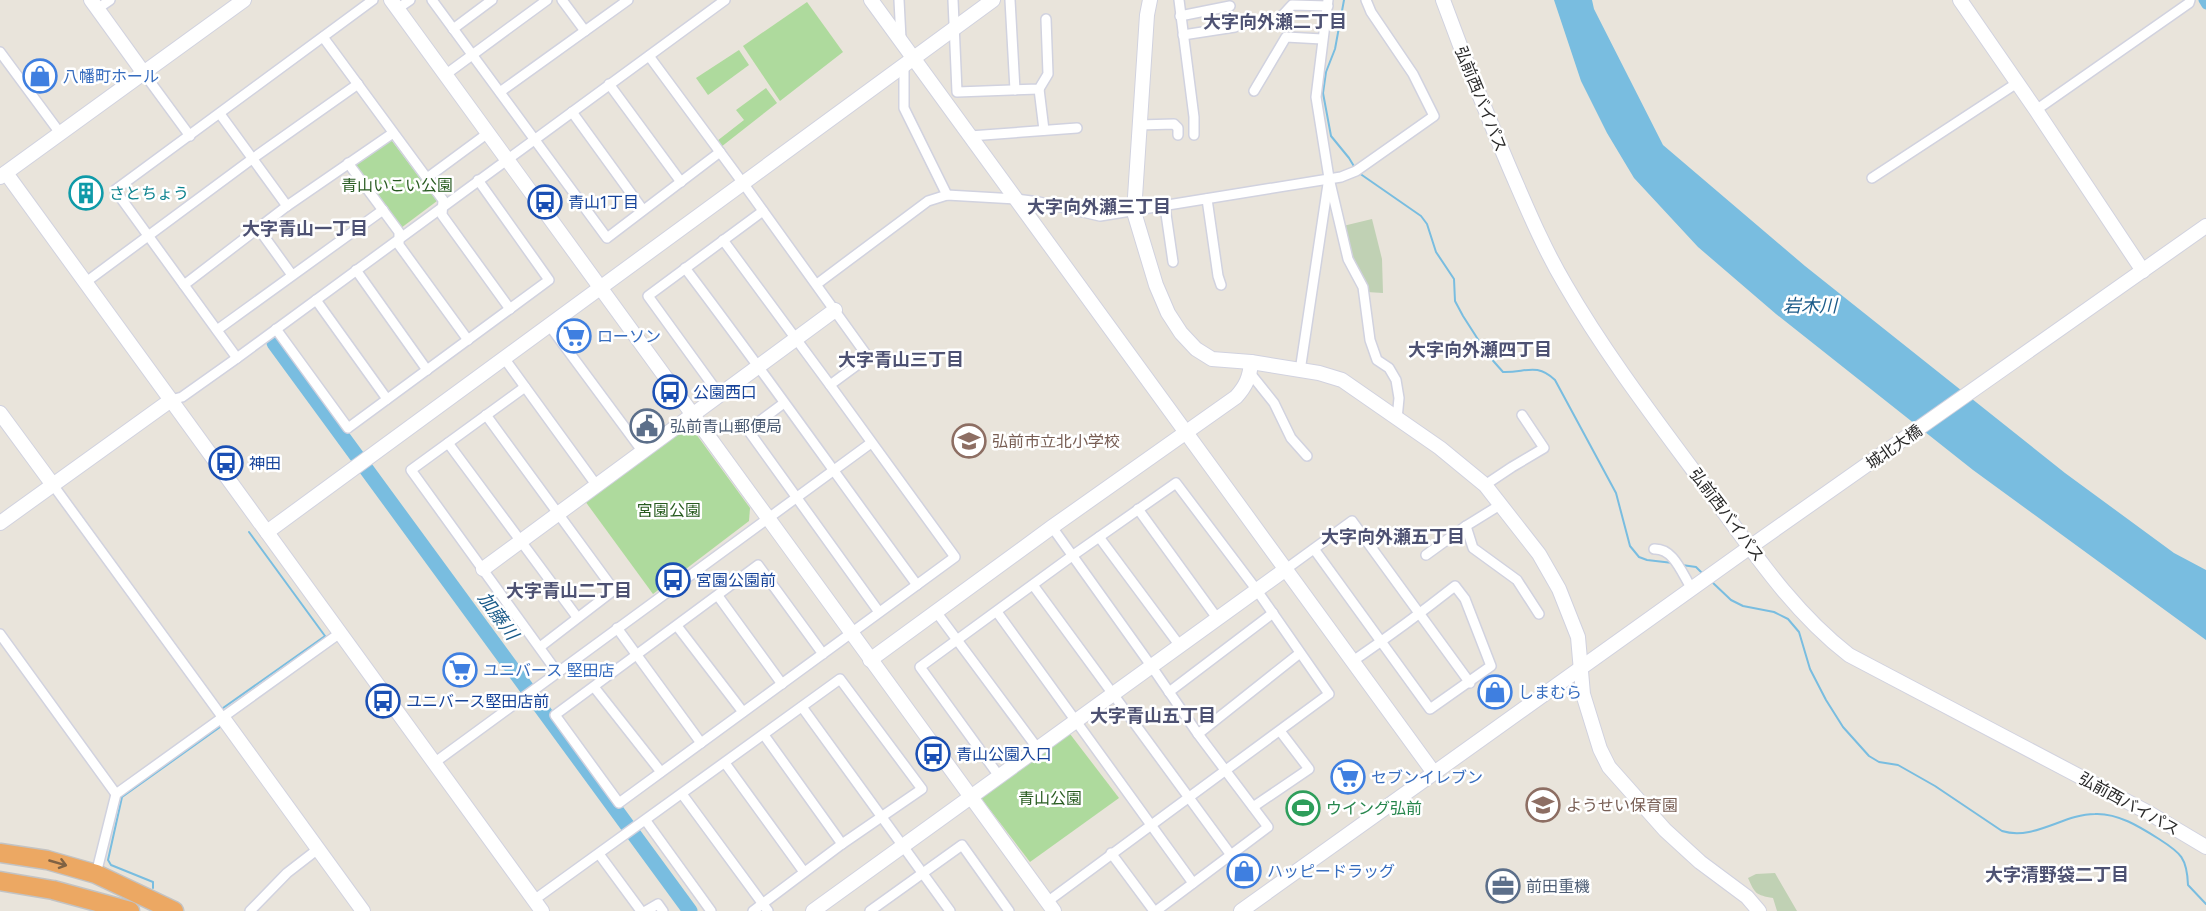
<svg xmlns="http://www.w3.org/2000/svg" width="2206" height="911" font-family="'Fira Sans','Noto Sans JP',sans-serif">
<rect width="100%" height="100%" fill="#e9e4db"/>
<!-- green -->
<g fill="#aeda9d">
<polygon points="807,2 843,52 780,101 743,46"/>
<polygon points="739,50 749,65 708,95 696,78"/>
<polygon points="766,88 777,103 721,147 717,141 744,120 736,110"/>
<polygon points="389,137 437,201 401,228 353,162"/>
<polygon points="688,423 750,508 749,521 653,594 585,501"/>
<polygon points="1070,734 1119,798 1030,862 981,798"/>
</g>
<!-- cemetery -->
<g fill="#c0d1b4">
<polygon points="1372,219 1382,259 1383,293 1367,292 1366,283 1352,258 1343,226"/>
<path d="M1775 873 1797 911H1777L1773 898C1756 895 1755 894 1748 878L1756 874Z"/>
</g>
<!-- water -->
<polygon fill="#79bde0" points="1554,0 1592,0 1594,9 1663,145 1805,266 2065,473 2174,553 2206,570 2206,640 1973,470 1776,314 1698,247 1634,178 1607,133 1581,81"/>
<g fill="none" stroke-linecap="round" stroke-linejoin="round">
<!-- stream -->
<g stroke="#79bde0" stroke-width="2">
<polyline points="1344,0 1335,49 1326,72 1323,93 1331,136 1349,158 1355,168"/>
<path d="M1359 173 1421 216 1427 224 1436 252 1454 279 1455 301 1463 316 1488 355 1503 372C1525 373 1536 362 1555 380L1616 493 1630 546 1639 557 1647 560 1673 563"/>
<polyline points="1682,565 1696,567 1703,574"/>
<path d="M1712 582 1731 600 1743 606 1774 612 1788 619 1799 632 1810 669 1826 700 1843 727 1869 756 1879 762 1898 765 1935 786 2002 831C2034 841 2063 814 2095 814 2118 813 2140 827 2159 839 2181 853 2187 858 2188 885L2206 904"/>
<polyline points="223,708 325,636 249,532"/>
<polyline points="153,888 153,882 111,865 108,860 122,797 220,727"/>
</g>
<!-- canal -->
<polyline stroke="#79bde0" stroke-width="9" points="2203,0 2206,5"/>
<!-- river -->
<polyline stroke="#79bde0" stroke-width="15" points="274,343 690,911"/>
<defs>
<g id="street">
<polyline points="432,0 607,238 720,152"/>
<polyline points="562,0 585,31"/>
<polyline points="899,0 901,39"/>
<polyline points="953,0 957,92 1039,89 1048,74 1046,19"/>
<polyline points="1010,0 1015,90"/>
<polyline points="1179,0 1194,117 1194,135"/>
<polyline points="1328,0 1316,97 1329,178 1348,259 1363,287 1370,340 1377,360 1389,368 1396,380 1399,398 1397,419"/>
<polyline points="97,9 110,0"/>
<polyline points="397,9 410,0"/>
<polyline points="1180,16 1230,6"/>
<polyline points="1280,18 1292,5 1328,6"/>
<polyline points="453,29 492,0"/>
<polyline points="1183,35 1235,27"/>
<polyline points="323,37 443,200 442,215 510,309"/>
<polyline points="0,52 60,133"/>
<polyline points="649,56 748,190 868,357 830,385 955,557 619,803 555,715 758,565 823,654"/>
<polyline points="904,66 904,108 947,195"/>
<polyline points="143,72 190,136"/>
<polyline points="445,75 547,0"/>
<polyline points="609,84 681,182"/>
<polyline points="1039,89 1044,130"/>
<polyline points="1254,91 1286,37 1322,39"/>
<polyline points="500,92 628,0"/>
<polyline points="2036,110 2189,3 2190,0"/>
<polyline points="572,112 643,210"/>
<polyline points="220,114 287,206"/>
<polyline points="1139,125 1174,124 1178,128 1178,135"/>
<polyline points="970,136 1077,128"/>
<polyline points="348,163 399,232 399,245 468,340"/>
<polyline points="427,178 488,133"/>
<polyline points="1872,178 2017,83"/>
<polyline points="1207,199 1218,276 1221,285"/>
<polyline points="1165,207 1173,262"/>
<polyline points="258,228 292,275"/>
<polyline points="723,240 830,385"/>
<path d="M685 268C764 372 839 479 917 585"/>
<polyline points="356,270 427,370"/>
<polyline points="86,282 252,159 358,84"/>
<polyline points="817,284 928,201 947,195 1016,199 1039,202 1100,216 1341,177 1356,171 1434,116 1413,74 1371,12 1366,0"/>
<polyline points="184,285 287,206 393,133"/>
<polyline points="316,300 387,399"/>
<polyline points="549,325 643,452"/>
<polyline points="276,329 348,428 549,280 478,180"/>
<polyline points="217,330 383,210"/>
<polyline points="237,358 115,190 373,0"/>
<polyline points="504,358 597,486"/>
<polyline points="1300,371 1328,184"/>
<polyline points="1250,373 1274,403 1291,438 1307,456"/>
<polyline points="525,387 411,470 557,672"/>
<polyline points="719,394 648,296 763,211"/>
<polyline points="171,400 182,397 237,358 725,0"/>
<polyline points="784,403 748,430 879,612"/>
<polyline points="486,415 614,590 540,647"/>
<polyline points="448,443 577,617"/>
<polyline points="53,485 223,718"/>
<polyline points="1485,485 1512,467 1544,448 1522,415"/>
<polyline points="1138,509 1217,618"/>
<polyline points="1466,526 1473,548 1517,580 1539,614"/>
<polyline points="1052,527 1152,667 1198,734 1268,827 1156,911"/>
<polyline points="1099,537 1180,646"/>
<path d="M1314 549 1430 709 1491 666 1465 599 1455 586C1422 612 1388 637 1353 661"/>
<path d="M1654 549C1674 548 1682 574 1692 589"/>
<polyline points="1426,555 1466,526 1500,505"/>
<polyline points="1286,569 1352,521 1470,683"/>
<polyline points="1033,585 1231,855"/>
<polyline points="718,596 782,684"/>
<polyline points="997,612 1193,883"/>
<polyline points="937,613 1038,749"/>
<polyline points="677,626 743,712"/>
<polyline points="617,628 701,743"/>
<polyline points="0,634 116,794"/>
<polyline points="594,687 661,772"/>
<polyline points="1169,692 1273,613"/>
<polyline points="802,707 950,911"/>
<polyline points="1198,734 1300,653"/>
<polyline points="764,735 842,844"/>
<polyline points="434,763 871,443"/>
<polyline points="725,763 804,872"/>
<polyline points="999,776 920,667 1072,556 1176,483 1256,589 1329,694 1047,902"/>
<polyline points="682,794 768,911"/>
<polyline points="1253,807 1309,769 1280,731"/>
<polyline points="646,821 711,911"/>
<polyline points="1111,853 1154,911"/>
<polyline points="599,854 641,911"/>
<polyline points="96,874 116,794 340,633"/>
<polyline points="534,900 840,679 922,789 842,844 753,911"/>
<polyline points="250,911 287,873 318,849"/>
<polyline points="646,911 658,904 663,911"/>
<polyline points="870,911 962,845 1009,911"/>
</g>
<g id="secondary">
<polyline points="91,0 143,72"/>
<polyline points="391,0 1054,911"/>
<polyline points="871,0 1434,773"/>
<polyline points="1150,0 1147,15 1134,212 1156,285 1168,313 1181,333 1196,349 1212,359 1251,362 1319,373 1342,380 1440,448 1485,485 1539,554 1559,589 1578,637 1583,694 1600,749 1609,767 1665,830 1700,862 1747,897 1759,911"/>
<path d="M1443 0C1464 57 1486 113 1510 169 1527 208 1543 247 1565 284 1607 357 1660 425 1710 493 1752 550 1792 611 1849 655L2149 813 2206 847"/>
<polyline points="1960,0 2036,110 2143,271"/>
<polyline points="6,173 542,911"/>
<polyline points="0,177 244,0"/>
<polyline points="0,413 53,485"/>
<polyline points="0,523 171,400"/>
<polyline points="267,532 993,0"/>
<polyline points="483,569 835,310"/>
<path d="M870 660 1052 527 1236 397C1246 386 1250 377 1251 362"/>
<polyline points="223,718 363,911"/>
<polyline points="813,911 1286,569"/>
<polyline points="1241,911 1750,547 2206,226"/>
</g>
<g id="highway">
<polyline points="0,853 47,860 96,874 174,911"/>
<polyline points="0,881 53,890 130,911"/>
</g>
</defs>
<!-- street casing -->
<use href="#street" stroke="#d1d2df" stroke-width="12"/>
<!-- secondary casing -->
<use href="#secondary" stroke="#d1d2df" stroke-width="16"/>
<!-- highway casing -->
<use href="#highway" stroke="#c3c3c3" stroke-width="21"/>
<!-- street -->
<use href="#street" stroke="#fff" stroke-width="9"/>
<!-- secondary -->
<use href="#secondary" stroke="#fff" stroke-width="14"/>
<!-- highway -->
<use href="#highway" stroke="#eca863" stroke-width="18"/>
</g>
<!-- one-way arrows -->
<defs><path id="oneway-shaft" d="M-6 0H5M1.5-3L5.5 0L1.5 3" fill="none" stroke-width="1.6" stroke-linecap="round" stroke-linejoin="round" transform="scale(1.5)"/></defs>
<use stroke="#806243" href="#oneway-shaft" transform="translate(58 863) rotate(16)"/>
<!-- icons -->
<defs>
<symbol id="shop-ring" viewBox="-11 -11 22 22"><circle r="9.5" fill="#fff" stroke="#3f7fe0" stroke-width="1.5"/><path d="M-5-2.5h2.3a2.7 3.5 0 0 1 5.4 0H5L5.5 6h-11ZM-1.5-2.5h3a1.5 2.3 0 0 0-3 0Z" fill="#3f7fe0"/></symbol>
<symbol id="building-ring" viewBox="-11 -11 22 22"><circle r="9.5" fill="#fff" stroke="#0f9aa8" stroke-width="1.5"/><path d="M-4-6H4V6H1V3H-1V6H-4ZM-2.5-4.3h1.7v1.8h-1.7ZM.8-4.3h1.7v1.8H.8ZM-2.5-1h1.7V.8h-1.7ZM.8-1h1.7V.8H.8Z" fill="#0f9aa8"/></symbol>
<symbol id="bus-ring" viewBox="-11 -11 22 22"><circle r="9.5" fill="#fff" stroke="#1a4fb4" stroke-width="1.5"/><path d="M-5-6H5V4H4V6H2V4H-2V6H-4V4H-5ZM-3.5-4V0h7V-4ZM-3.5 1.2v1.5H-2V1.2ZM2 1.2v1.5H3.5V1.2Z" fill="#1a4fb4"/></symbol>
<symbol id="supermarket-ring" viewBox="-11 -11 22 22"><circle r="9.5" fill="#fff" stroke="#3f7fe0" stroke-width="1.5"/><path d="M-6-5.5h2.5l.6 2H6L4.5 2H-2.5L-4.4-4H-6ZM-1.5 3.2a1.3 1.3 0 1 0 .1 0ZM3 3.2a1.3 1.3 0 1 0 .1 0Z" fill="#3f7fe0"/></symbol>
<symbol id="civic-ring" viewBox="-11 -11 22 22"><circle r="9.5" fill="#fff" stroke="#5c6f8a" stroke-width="1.5"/><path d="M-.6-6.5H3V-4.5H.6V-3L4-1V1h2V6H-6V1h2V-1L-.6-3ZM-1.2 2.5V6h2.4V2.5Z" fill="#5c6f8a"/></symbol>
<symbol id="school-ring" viewBox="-11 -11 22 22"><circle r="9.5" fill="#fff" stroke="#8d6e63" stroke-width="1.5"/><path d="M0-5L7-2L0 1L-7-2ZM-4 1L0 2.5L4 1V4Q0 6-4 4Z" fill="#8d6e63"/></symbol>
<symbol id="stadium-ring" viewBox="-11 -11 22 22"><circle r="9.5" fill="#fff" stroke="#2e9e5b" stroke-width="1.5"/><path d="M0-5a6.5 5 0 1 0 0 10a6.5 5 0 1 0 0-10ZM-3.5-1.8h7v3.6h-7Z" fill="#2e9e5b"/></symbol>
<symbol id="office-ring" viewBox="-11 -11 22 22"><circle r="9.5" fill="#fff" stroke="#5c6f8a" stroke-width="1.5"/><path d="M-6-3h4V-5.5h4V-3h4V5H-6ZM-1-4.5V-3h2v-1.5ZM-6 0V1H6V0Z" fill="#5c6f8a"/></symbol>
</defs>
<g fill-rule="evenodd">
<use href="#shop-ring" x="21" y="57" width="38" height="38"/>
<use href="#building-ring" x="67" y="174" width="38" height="38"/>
<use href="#bus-ring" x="526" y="183" width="38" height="38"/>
<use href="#supermarket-ring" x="555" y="317" width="38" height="38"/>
<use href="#bus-ring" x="651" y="373" width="38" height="38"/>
<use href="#civic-ring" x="628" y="407" width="38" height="38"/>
<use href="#school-ring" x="950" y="422" width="38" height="38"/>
<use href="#bus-ring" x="207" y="444" width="38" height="38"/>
<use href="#bus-ring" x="654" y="561" width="38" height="38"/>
<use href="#supermarket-ring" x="441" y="651" width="38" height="38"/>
<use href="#shop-ring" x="1476" y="673" width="38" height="38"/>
<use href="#bus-ring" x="364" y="682" width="38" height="38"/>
<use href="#bus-ring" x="914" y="735" width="38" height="38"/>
<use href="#supermarket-ring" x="1329" y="758" width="38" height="38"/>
<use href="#school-ring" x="1524" y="786" width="38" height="38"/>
<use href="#stadium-ring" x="1284" y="789" width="38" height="38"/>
<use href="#shop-ring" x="1225" y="852" width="38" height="38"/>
<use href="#office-ring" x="1484" y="867" width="38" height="38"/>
</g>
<g text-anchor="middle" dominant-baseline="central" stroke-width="5" stroke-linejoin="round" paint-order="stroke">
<!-- shop labels -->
<g font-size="16" fill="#366cbe" stroke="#fff" text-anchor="start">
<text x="63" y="76">八幡町ホール</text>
<text x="597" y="336">ローソン</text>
<text x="483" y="670">ユニバース 堅田店</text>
<text x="1518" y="692">しまむら</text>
<text x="1371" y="777">セブンイレブン</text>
<text x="1267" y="871">ハッピードラッグ</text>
</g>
<!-- street labels -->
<g font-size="16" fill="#282828" stroke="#fff">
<text transform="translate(1481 99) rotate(68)">弘前西バイパス</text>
<text transform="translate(1894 447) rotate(-35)">城北大橋</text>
<text transform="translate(1727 515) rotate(53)">弘前西バイパス</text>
<text transform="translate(2129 804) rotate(29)">弘前西バイパス</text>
</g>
<!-- park labels -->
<g font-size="16" fill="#295c21" stroke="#fff">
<text x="397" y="185">青山いこい公園</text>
<text x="669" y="510">宮園公園</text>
<text x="1050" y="798">青山公園</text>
</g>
<!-- culture labels -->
<g font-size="16" fill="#0d838f" stroke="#fff" text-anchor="start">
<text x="109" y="193">さとちょう</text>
</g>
<!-- transit labels -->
<g font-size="16" fill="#164399" stroke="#fff" text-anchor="start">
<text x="568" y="202">青山1丁目</text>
<text x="693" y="392">公園西口</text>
<text x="249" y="463">神田</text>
<text x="696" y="580">宮園公園前</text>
<text x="406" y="701">ユニバース堅田店前</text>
<text x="956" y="754">青山公園入口</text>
</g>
<!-- service labels -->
<g font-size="16" fill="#4e5e75" stroke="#fff" text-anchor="start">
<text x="670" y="426">弘前青山郵便局</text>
<text x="1526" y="886">前田重機</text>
</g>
<!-- education labels -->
<g font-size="16" fill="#785e54" stroke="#fff" text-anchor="start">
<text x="992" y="441">弘前市立北小学校</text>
<text x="1566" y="805">ようせい保育園</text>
</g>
<!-- leisure labels -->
<g font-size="16" fill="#27864d" stroke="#fff" text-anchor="start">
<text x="1326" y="808">ウイング弘前</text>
</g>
<!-- neighbourhood labels -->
<g font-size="18" font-weight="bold" fill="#4e5273" stroke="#fff">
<text x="1275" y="22">大字向外瀬二丁目</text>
<text x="1099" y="207">大字向外瀬三丁目</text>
<text x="305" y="229">大字青山一丁目</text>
<text x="1480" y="350">大字向外瀬四丁目</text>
<text x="901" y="360">大字青山三丁目</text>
<text x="1393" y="537">大字向外瀬五丁目</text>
<text x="569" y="591">大字青山二丁目</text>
<text x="1153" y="716">大字青山五丁目</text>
<text x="2057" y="875">大字清野袋二丁目</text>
</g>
<!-- water labels -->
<g font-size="18" font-style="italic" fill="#1b5b89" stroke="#fff">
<text x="1810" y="306">岩木川</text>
<text transform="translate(498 616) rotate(54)">加藤川</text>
</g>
</g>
</svg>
